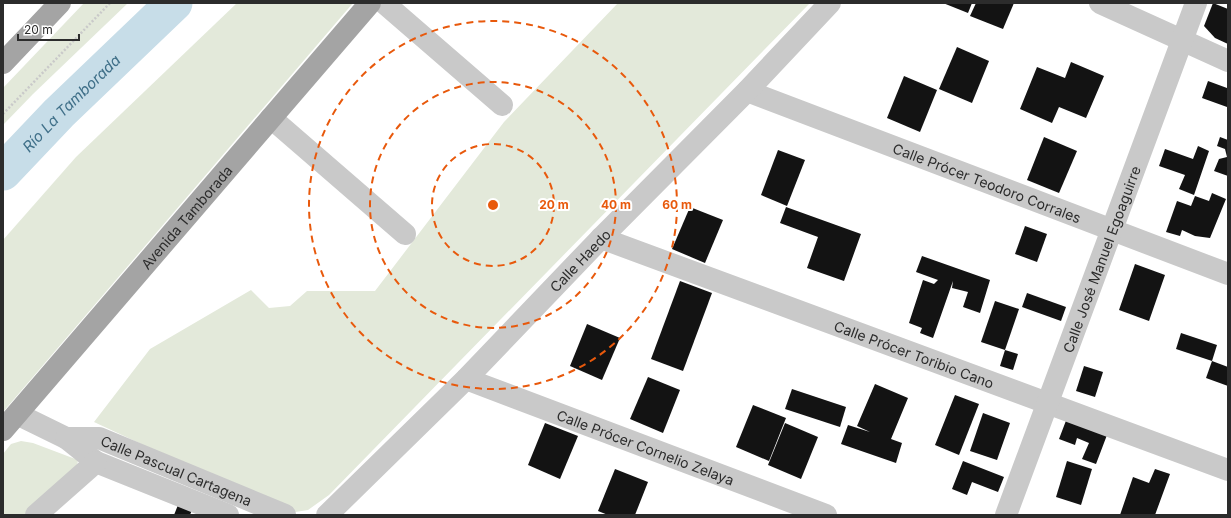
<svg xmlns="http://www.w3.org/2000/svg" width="1231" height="518" font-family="Inter,sans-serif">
<rect width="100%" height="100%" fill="#fff"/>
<!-- green -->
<g fill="#e3e9da">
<polygon points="84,3 128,3 33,94 3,125 3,88"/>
<polygon points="237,3 353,3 3,412 3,240 76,157"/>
<polygon points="618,3 810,3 329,495 308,510 289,513 94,422 150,349 251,290 269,308 290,306 307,291 375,291 504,122"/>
<polygon points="21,441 33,443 78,460 77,467 72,474 25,515 3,515 3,454 11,444"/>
</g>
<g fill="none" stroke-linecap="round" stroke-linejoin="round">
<!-- river -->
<path stroke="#c7dde8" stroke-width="37" id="s1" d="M3 172 59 113 174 3"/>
</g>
<!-- building -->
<g fill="#131313">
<polygon points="943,3 972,3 968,13"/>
<polygon points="976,3 1014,3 1003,29 970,16"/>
<polygon points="1213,3 1228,9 1228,44 1215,38 1204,26"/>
<polygon points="957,47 989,61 972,103 939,89"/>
<polygon points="1071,62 1104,76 1086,118 1059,107 1052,123 1020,109 1037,67 1065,78"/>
<polygon points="904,76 937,90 920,132 887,118"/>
<polygon points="1208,81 1227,88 1228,85 1228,103 1227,107 1202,98"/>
<polygon points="1044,137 1077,151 1059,193 1027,180"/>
<polygon points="1220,137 1228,140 1228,176 1214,171 1219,159 1227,157 1225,149 1217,146"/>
<polygon points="1198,146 1209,151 1194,195 1179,189 1185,175 1159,166 1165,149 1193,159"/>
<polygon points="778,150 805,160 787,206 761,195"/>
<polygon points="1212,193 1226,199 1210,238 1195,236 1182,230 1180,236 1166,232 1177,201 1191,206 1195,196 1209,201"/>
<polygon points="690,207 723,220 705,263 672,249"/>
<polygon points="786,207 861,234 844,281 807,268 818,237 780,223"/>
<polygon points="1025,226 1047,234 1037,262 1015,254"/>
<polygon points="922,256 990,280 980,313 963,307 968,292 952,288 953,281 933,338 920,333 922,328 909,323 923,280 934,284 938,280 916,272"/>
<polygon points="1135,264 1165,275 1149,321 1119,310"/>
<polygon points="680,281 712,293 683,371 651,359"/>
<polygon points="1027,293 1066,307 1061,321 1022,307"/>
<polygon points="995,301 1019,309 1005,350 981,342"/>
<polygon points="587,324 620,338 602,380 570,366"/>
<polygon points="1181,333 1217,345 1212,361 1176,349"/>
<polygon points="1005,350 1018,354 1013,370 1000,366"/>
<polygon points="1212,361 1228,367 1228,386 1206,378"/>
<polygon points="1084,366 1103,372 1095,397 1076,391"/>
<polygon points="648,377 680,390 663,433 630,419"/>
<polygon points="875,384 908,398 891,439 902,443 896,463 841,444 848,425 870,432 857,426"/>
<polygon points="792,389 846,407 840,427 785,409"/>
<polygon points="955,395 979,404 959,455 935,445"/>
<polygon points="753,405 786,418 769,461 736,447"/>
<polygon points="983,413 1010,423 997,460 970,451"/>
<polygon points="1067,418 1107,435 1096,464 1082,459 1089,443 1077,438 1075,445 1059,439"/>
<polygon points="545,423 578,436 560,479 528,465"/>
<polygon points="785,423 818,437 801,479 768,465"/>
<polygon points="963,461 1004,477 998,492 972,482 967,495 952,489"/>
<polygon points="1067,461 1092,469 1081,505 1056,497"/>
<polygon points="615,469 648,482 635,515 608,515 598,511"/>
<polygon points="1155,469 1170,474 1155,515 1120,515 1133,477 1149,483"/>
<polygon points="178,505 192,510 190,515 174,515"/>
</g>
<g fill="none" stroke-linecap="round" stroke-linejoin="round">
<!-- path -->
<polyline stroke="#c9c9c9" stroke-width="2.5" stroke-dasharray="2 2" stroke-linecap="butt" points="3,114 110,3"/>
<!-- minor -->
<g stroke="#c9c9c9" stroke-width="22">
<polyline points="384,3 502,105"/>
<polyline points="1100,3 1228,61"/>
<path id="s2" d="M747 91 1228 274"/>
<polyline points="271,118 405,234"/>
<path id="s3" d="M601 238 1228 470"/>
<path id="s4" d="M466 379 826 515"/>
<polyline points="17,414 66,438 96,462 228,515"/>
<path id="s5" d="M66 438H99L285 515"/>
<polyline points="36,515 96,462"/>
<path id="s6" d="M327 515 466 379 601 238 747 91 830 3"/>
<path id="s7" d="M1006 515 1196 3"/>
</g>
<!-- major -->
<g stroke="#a4a4a4" stroke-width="22">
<polyline points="3,63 60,3"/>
<path id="s8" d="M3 430 370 3"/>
</g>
</g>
<!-- distance rings -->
<g fill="none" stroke="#e8590c" stroke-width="2" stroke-dasharray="7 5">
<circle cx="493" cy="205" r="61"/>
<circle cx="493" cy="205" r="123"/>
<circle cx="493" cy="205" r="184"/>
</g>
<g text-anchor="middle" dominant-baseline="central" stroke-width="4" stroke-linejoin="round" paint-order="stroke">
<!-- street labels -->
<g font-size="14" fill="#2c2c2c" stroke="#fff">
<text stroke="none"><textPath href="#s2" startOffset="257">Calle Prócer Teodoro Corrales</textPath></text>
<text stroke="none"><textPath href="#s8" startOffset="281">Avenida Tamborada</textPath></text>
<text stroke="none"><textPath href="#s7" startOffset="273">Calle José Manuel Egoaguirre</textPath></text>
<text stroke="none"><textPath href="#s6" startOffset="359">Calle Haedo</textPath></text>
<text stroke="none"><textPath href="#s3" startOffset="334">Calle Prócer Toribio Cano</textPath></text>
<text stroke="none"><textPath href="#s4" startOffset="192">Calle Prócer Cornelio Zelaya</textPath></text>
<text stroke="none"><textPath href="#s5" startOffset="117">Calle Pascual Cartagena</textPath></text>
</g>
<!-- water labels -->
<g font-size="15" font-style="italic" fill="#407089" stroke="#fff">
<text stroke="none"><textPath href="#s1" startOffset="97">Río La Tamborada</textPath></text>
</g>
</g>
<circle cx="493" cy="205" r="6" fill="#e8590c" stroke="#fff" stroke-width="2"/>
<g font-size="12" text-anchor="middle" font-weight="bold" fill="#e8590c" stroke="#fff" stroke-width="4" stroke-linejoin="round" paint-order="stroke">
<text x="554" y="209">20 m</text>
<text x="616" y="209">40 m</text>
<text x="677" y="209">60 m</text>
</g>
<!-- border -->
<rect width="1231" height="518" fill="none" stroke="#2c2c2c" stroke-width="8"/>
<!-- scale -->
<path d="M18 34v6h61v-6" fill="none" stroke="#2c2c2c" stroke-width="2"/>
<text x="24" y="34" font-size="12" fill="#2c2c2c" stroke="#ffffff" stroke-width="3" paint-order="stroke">20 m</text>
</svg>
